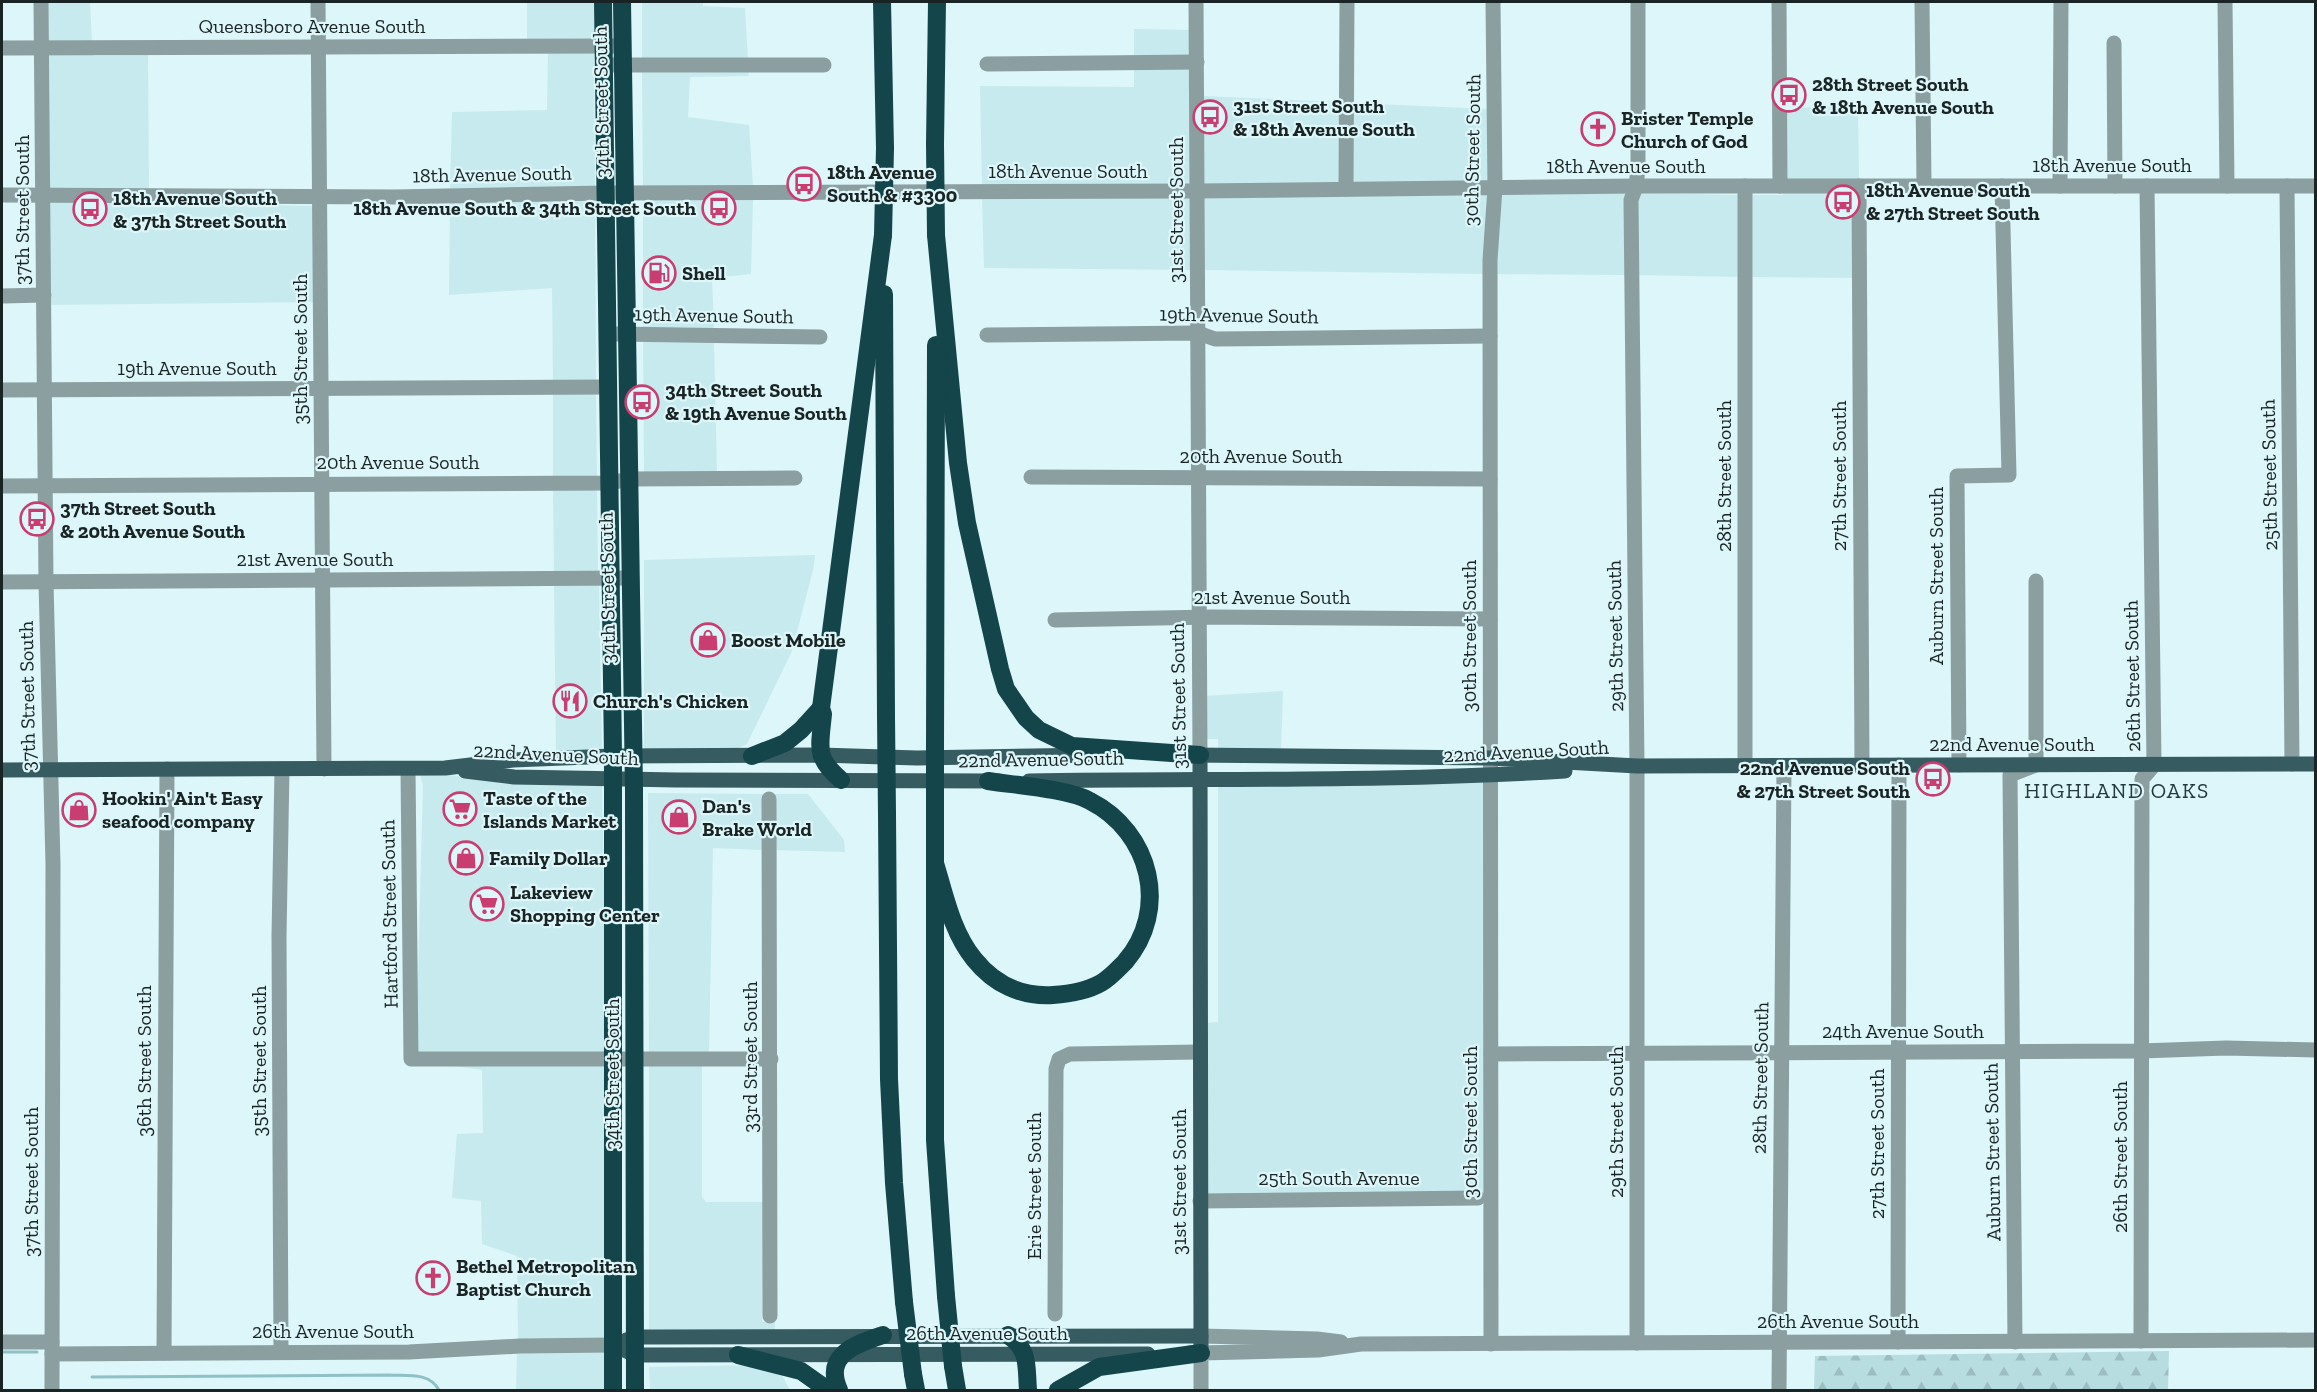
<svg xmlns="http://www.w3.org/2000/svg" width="2317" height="1392" font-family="'Zilla Slab',serif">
<defs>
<pattern id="forest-firs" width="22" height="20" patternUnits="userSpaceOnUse" patternTransform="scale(1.5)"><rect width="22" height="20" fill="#b7dde1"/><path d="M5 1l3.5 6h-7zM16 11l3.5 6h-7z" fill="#9dbec1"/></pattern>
</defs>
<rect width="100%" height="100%" fill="#dcf6f9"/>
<!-- built -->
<g fill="#c7eaee">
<polygon points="46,2 90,2 92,42 46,43"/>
<rect x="527" y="2" width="67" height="39"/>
<polygon points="642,2 703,2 703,6 745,8 748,60 642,60"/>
<polygon points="1134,29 1192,30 1192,56 1134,57"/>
<polygon points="548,52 594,52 595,187 450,189 452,112 547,110"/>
<polygon points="93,53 94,56 148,55 149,191 47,189 47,54"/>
<polygon points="1134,68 1192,68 1192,186 982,186 980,86 1134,87"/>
<polygon points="642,71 748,71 749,76 690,77 688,117 749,125 753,187 643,187"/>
<polygon points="1202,96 1342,102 1341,184 1202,186"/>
<polygon points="1352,103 1489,109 1490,183 1351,184"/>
<polygon points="1858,104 1859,180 1785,180 1784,109"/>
<polygon points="1784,192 1854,192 1854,278 1750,277 1750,195 1783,195"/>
<polygon points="1628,193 1627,275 1495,274 1500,194"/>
<polygon points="1639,193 1740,195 1740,277 1637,275 1636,201"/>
<polygon points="1490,194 1485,274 1203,270 1202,197"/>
<polygon points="982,197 1192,197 1193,270 984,268"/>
<polygon points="595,198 596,381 553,381 552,288 449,295 450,200"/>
<polygon points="643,198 753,198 751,274 712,278 714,330 643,329"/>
<polygon points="47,201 315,206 315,302 49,305"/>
<polygon points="643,340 714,341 717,473 644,473"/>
<polygon points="553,393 596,393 597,477 553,477"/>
<polygon points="553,488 597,488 598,572 554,573"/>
<polygon points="815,555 814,566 792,651 747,744 736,749 644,751 644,560"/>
<polygon points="554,584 599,584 602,751 556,754"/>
<polygon points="1283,691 1281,751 1218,750 1218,739 1205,739 1204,696"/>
<polygon points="420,775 450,775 514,783 602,784 607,1052 416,1053 423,785"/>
<polygon points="1486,781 1483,1200 1483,1192 1207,1195 1205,1023 1218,1022 1218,784"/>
<polygon points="648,793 763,794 765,850 713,848 709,1053 649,1053"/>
<polygon points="773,794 808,794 844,840 845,852 774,850"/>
<polygon points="607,1063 608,1340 518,1341 517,1256 482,1244 481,1201 452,1198 457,1134 483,1133 482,1070 440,1064"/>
<polygon points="649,1064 702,1064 702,1197 706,1202 764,1202 762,1322 775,1322 775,1330 649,1331"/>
<polygon points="608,1351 609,1390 516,1390 517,1352"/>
<polygon points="760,1365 779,1370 790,1390 650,1390 649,1367"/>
</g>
<!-- forest -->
<polygon fill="url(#forest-firs)" points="2169,1351 2168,1390 1814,1390 1815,1356"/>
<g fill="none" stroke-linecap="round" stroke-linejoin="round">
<!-- stream -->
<g stroke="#8fc0c6" stroke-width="3">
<polyline points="2,1352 37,1352"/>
<path d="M92 1377 389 1375C408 1376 429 1372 439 1390"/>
</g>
<!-- minor -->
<g stroke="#8b9fa1" stroke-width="15">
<polyline points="41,2 46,582 53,864 52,1390"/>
<polyline points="318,2 324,769"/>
<polyline points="1196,2 1200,755"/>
<polyline points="1779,2 1780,186"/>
<polyline points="1922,2 1924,185"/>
<polyline points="2225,2 2227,186"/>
<polyline points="2114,43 2115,186"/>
<polyline points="2,48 622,46"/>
<polyline points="987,64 1197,62"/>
<polyline points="611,65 824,65"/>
<polyline points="1745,186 1745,766"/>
<polyline points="1859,186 1862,766"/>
<polyline points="2060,186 2061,2"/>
<polyline points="2287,186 2292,764"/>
<polyline points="1346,189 1347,2"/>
<polyline points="2,195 395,197 605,193 1197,191 1636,186 2316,186"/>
<polyline points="2,296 44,295"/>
<polyline points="616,334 820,337"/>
<polyline points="987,335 1198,333 1215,339 1490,336"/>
<polyline points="2,390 609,387"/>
<polyline points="1031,477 1490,479"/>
<polyline points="2,486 610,483 629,479 795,478"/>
<polyline points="2,582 629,578"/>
<polyline points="1055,620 1212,617 1490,619"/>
<polyline points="1959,765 1957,476 2009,475 2002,186"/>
<polyline points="408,769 411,1059 771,1059"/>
<polyline points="769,799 770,1316"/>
<polyline points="1491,1054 2141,1051 2226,1048 2316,1050"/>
<polyline points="1200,1201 1478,1198"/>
<polyline points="1055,1314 1056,1069 1059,1059 1070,1054 1199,1052"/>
<polyline points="1201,1336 1317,1339 1341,1342"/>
<polyline points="2141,1341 2142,779 2154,765 2147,186"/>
<polyline points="2,1342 52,1342"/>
<polyline points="1898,1342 1899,765"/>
<polyline points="2015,1342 2010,775 2036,765 2036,581"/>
<polyline points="1637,1343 1637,766 1631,200 1636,186 1638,169 1638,2"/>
<polyline points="1491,1344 1490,260 1495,188 1493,2"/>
<polyline points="281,1352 279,936 282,769"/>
<polyline points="164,1353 167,769"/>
<polyline points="52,1354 409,1352 520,1346 613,1345"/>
<polyline points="1201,1390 1201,1353 1318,1350 1361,1344 2316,1340"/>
<polyline points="1779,1390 1784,766"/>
</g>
<!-- major -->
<g stroke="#365c61" stroke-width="15">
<polyline points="1189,755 1490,758 1637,766 2316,764"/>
<polyline points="2,770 445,768 513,760 613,756 820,755 917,758 1096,755"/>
<polyline points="465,771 514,777 677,780 999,781"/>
<path d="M1029 781C1208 778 1387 782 1565 771"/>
<polyline points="626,1340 635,1337 652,1337 1201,1336"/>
<polyline points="613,1345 635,1355 1148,1354"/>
<polyline points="1190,1353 1201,1353 1200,755"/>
</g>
<!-- highway -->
<g stroke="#14454a" stroke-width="18">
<polyline points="603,2 613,756 613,1390"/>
<polyline points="622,2 634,790 635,1390"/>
<polyline points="882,2 885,148"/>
<polyline points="935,144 937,2"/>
<polyline points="936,235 958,463 967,523 1000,669 1006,689 1026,718 1039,730 1072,746 1200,755"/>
<polyline points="884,294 886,717"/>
<polyline points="935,751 936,345"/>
<polyline points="752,756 785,743 801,730 821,708"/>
<path d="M841 780C814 757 820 747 823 714L821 708 883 235"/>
<polyline points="935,807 935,1140 946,1296"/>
<polyline points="887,814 889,1079 894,1183 904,1302"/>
<path d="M935 863C945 896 952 932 974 959 994 984 1021 997 1053 995 1069 994 1087 991 1101 983 1110 978 1118 969 1125 962 1170 910 1151 832 1090 801 1069 789 1014 785 988 781"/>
<path d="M1008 1335C1030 1350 1026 1366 1028 1390"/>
<polyline points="738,1355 801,1371 828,1390"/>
<polyline points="953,1366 957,1390"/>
<polyline points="913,1374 916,1390"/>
<path d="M839 1390C823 1354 857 1344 883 1335"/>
<polyline points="1058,1390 1099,1367 1201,1353"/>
</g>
<!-- highway-bridge -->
<g stroke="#14454a" stroke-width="18">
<polyline points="935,144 936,235"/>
<polyline points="883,235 885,148"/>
<polyline points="886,717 887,814"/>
<polyline points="935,807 935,751"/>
<polyline points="946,1296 953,1366"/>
<polyline points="904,1302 913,1374"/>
</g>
</g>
<!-- icons -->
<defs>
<symbol id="bus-ring" viewBox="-11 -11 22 22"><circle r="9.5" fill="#dcf6f9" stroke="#c93d70" stroke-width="1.5"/><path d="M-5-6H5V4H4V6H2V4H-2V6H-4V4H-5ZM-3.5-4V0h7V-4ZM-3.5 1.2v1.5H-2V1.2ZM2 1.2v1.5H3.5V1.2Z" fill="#c93d70"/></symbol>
<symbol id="church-ring" viewBox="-11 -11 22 22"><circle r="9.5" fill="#dcf6f9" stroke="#c93d70" stroke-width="1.5"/><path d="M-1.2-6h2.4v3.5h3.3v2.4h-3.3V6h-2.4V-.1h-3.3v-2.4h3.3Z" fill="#c93d70"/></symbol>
<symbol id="fuel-ring" viewBox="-11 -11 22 22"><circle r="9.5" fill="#dcf6f9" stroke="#c93d70" stroke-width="1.5"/><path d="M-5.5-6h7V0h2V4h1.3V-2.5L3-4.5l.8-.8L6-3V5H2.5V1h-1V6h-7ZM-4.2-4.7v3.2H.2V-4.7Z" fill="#c93d70"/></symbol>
<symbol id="shop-ring" viewBox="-11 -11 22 22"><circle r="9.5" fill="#dcf6f9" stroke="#c93d70" stroke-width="1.5"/><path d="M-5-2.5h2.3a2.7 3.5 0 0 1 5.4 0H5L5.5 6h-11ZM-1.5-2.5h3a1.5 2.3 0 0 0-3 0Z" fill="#c93d70"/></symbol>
<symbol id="restaurant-ring" viewBox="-11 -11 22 22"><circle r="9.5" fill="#dcf6f9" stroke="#c93d70" stroke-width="1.5"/><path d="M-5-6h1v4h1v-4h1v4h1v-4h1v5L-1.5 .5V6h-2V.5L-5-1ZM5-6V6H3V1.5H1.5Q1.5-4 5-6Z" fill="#c93d70"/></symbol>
<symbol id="supermarket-ring" viewBox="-11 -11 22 22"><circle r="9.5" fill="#dcf6f9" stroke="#c93d70" stroke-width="1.5"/><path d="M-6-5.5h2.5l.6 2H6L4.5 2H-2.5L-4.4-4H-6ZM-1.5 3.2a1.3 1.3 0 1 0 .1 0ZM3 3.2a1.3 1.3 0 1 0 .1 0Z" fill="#c93d70"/></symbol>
</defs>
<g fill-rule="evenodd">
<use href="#bus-ring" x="1770" y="76" width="38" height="38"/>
<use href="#bus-ring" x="1191" y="98" width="38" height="38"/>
<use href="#church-ring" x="1579" y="110" width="38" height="38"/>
<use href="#bus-ring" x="785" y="165" width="38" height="38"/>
<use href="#bus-ring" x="1824" y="183" width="38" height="38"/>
<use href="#bus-ring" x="700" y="189" width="38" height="38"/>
<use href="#bus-ring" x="71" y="190" width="38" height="38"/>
<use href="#fuel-ring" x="640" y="254" width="38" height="38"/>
<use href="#bus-ring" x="623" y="383" width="38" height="38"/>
<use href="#bus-ring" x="18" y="500" width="38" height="38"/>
<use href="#shop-ring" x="689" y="621" width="38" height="38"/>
<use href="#restaurant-ring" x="551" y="682" width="38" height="38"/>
<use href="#bus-ring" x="1914" y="760" width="38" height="38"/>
<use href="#supermarket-ring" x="441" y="790" width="38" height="38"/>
<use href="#shop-ring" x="60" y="791" width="38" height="38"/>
<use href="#shop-ring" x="660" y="798" width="38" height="38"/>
<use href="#shop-ring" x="447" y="839" width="38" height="38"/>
<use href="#supermarket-ring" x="468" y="885" width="38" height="38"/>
<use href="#church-ring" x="414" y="1259" width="38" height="38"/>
</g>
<g text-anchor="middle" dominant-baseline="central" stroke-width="4.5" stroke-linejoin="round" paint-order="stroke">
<!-- street labels -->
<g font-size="20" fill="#1b2425" stroke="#dcf6f9">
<text x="312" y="26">Queensboro Avenue South</text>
<text transform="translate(601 102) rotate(-91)">34th Street South</text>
<text transform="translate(1472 150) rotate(-89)">30th Street South</text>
<text x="2112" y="165">18th Avenue South</text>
<text x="1626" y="166">18th Avenue South</text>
<text x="1068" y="171">18th Avenue South</text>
<text transform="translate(492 174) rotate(-1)">18th Avenue South</text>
<text transform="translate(22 210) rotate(-90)">37th Street South</text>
<text transform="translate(1176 210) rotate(-90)">31st Street South</text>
<text transform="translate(714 315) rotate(1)">19th Avenue South</text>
<text transform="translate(1239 315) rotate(1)">19th Avenue South</text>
<text transform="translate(300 349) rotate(-90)">35th Street South</text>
<text x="197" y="368">19th Avenue South</text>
<text x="1261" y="456">20th Avenue South</text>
<text x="398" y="462">20th Avenue South</text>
<text transform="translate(2269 475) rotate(-91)">25th Street South</text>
<text transform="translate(1724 476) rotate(-90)">28th Street South</text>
<text transform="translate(1839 476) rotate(-90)">27th Street South</text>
<text x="315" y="559">21st Avenue South</text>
<text transform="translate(1936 576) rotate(-90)">Auburn Street South</text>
<text transform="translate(607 588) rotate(-91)">34th Street South</text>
<text x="1272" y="597">21st Avenue South</text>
<text transform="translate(1469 636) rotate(-90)">30th Street South</text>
<text transform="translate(1615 636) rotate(-91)">29th Street South</text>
<text transform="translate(2132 676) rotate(-91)">26th Street South</text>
<text transform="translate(27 696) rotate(-91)">37th Street South</text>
<text transform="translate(1178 696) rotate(-91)">31st Street South</text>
<text x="2012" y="744">22nd Avenue South</text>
<text transform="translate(1526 751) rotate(-3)">22nd Avenue South</text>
<text transform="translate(556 754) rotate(3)">22nd Avenue South</text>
<text transform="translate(1041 759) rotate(-1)">22nd Avenue South</text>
<text transform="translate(389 914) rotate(-91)">Hartford Street South</text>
<text x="1903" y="1031">24th Avenue South</text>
<text transform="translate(750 1057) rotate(-90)">33rd Street South</text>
<text transform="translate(144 1061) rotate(-90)">36th Street South</text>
<text transform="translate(259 1061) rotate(-90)">35th Street South</text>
<text transform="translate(612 1074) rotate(-90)">34th Street South</text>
<text transform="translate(1760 1078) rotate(-89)">28th Street South</text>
<text transform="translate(1470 1122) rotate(-90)">30th Street South</text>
<text transform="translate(1616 1122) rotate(-90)">29th Street South</text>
<text transform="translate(1877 1144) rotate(-90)">27th Street South</text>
<text transform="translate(1992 1152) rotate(-91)">Auburn Street South</text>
<text transform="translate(2120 1157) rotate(-90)">26th Street South</text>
<text x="1339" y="1178">25th South Avenue</text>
<text transform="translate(31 1182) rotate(-90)">37th Street South</text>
<text transform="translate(1179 1182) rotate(-90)">31st Street South</text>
<text transform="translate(1034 1186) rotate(-90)">Erie Street South</text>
<text x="1838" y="1321">26th Avenue South</text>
<text x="333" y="1331">26th Avenue South</text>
<text x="987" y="1333">26th Avenue South</text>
</g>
<!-- poi labels -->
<g font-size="20" font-weight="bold" fill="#1b2425" stroke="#dcf6f9" text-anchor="start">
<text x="1812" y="84">28th Street South<tspan x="1812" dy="23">&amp; 18th Avenue South</tspan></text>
<text x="1233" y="106">31st Street South<tspan x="1233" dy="23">&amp; 18th Avenue South</tspan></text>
<text x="1621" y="118">Brister Temple<tspan x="1621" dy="23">Church of God</tspan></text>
<text x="827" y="172">18th Avenue<tspan x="827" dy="23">South &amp; #3300</tspan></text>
<text x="1866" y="190">18th Avenue South<tspan x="1866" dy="23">&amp; 27th Street South</tspan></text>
<text x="113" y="198">18th Avenue South<tspan x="113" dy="23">&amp; 37th Street South</tspan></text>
<text x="696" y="208" text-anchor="end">18th Avenue South &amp; 34th Street South</text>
<text x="682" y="273">Shell</text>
<text x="665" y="390">34th Street South<tspan x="665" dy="23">&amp; 19th Avenue South</tspan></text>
<text x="60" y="508">37th Street South<tspan x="60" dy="23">&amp; 20th Avenue South</tspan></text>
<text x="731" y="640">Boost Mobile</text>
<text x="593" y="701">Church's Chicken</text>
<text x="1910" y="768" text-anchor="end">22nd Avenue South<tspan x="1910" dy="23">&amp; 27th Street South</tspan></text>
<text x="102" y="798">Hookin' Ain't Easy<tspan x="102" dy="23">seafood company</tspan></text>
<text x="483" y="798">Taste of the<tspan x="483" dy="23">Islands Market</tspan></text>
<text x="702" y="806">Dan's<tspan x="702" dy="23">Brake World</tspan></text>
<text x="489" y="858">Family Dollar</text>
<text x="510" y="892">Lakeview<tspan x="510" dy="23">Shopping Center</tspan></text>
<text x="456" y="1266">Bethel Metropolitan<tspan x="456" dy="23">Baptist Church</tspan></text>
</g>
<!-- neighbourhood labels -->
<g font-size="21" letter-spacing="1.5" fill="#24393c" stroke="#dcf6f9">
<text x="2117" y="790">HIGHLAND OAKS</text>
</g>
</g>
<!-- border -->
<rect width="2317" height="1392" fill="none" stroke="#1b2425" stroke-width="6"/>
</svg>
